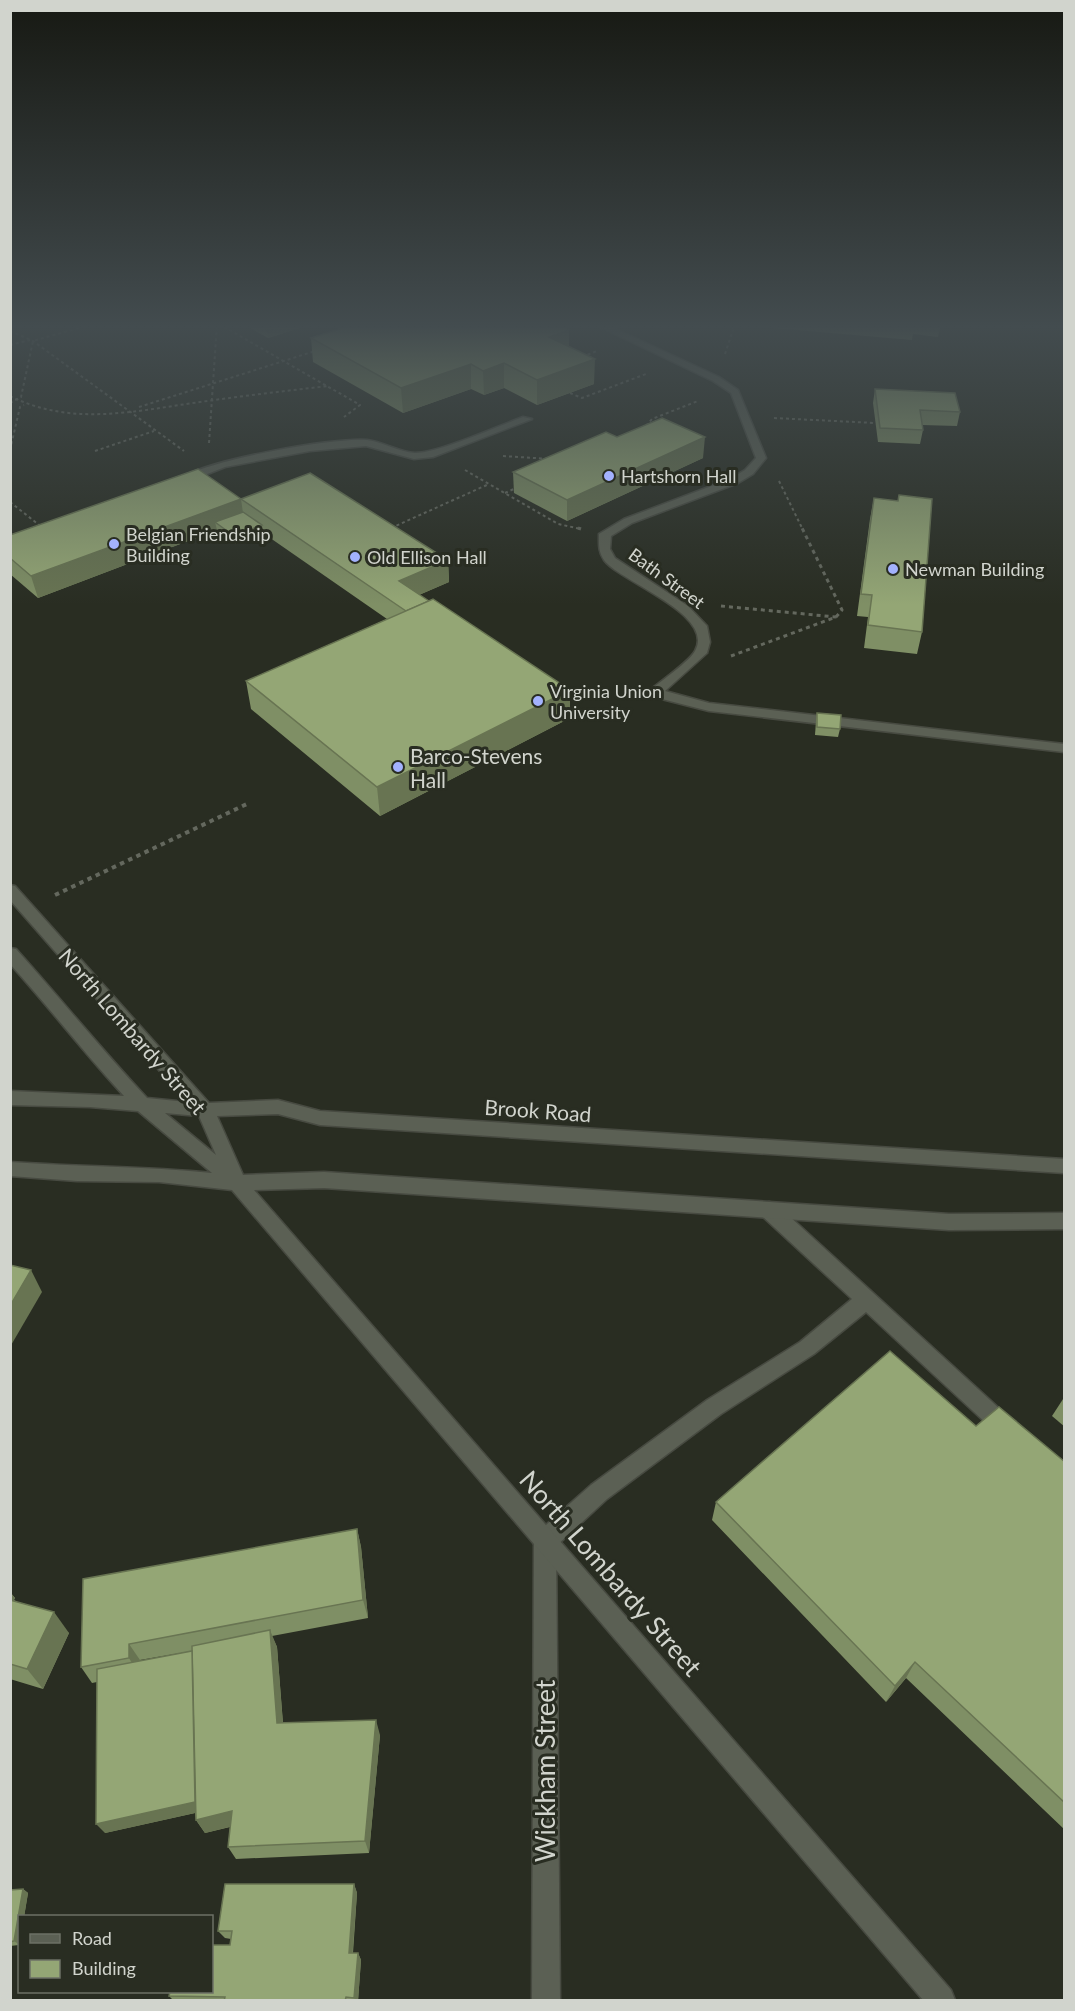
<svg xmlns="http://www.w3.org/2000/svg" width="1075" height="2011" font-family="Lato,sans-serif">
<rect width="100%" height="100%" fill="#292d22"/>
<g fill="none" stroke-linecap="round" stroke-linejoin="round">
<defs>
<g id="service">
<path d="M523 417 532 419 433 457 414 459 366 446 310 451 225 467 182 484 177 481C199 461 335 437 367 440 383 442 399 452 415 453 439 453 498 426 523 417Z"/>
<polygon points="769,1202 776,1204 1014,1422 1018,1429 1014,1436 1007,1439 1000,1436 866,1312 814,1354 721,1414 607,1499 553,1549 545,1552 537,1549 534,1541 537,1533 591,1485 707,1400 800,1342 852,1299 762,1216 760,1210 762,1204"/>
</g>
<g id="minor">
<path d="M594 324H605L719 377 738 390 766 458 753 474 738 483 632 523 611 536 610 549 615 558 688 606 707 626 710 642 707 653 665 691 709 703 1064 744V752L709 711 650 696 648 693 650 690C660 682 690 661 695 651 716 614 620 582 604 560 598 551 599 544 599 534L624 519 730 479 745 470 756 458 731 393 713 381Z"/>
<polygon points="545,1530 553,1533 556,1541 560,2000 532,2000 534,1541 537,1533"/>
</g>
<path id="secondary" d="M10 885 15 886 209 1103 278 1100 320 1111 1064 1159V1173L320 1125 278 1114 217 1116 243 1175 324 1172 949 1214 1064 1213V1229L949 1230 324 1188 254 1190 951 1990 955 2000H923L232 1190 159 1182 77 1181 10 1176V1162C78 1167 145 1166 212 1173L138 1111 90 1107 10 1105V1091L124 1096C85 1054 49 1007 10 964V948L16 949C60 998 102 1050 147 1098L187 1102 10 900ZM165 1113 199 1116 216 1155Z"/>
</defs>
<!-- service casing -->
<use href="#service" stroke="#474a41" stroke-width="3"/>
<!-- minor casing -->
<use href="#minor" stroke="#474a41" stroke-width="3"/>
<!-- secondary casing -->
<use href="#secondary" stroke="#474a41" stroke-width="3"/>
<!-- path-far2 -->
<g stroke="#64685e" stroke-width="2" stroke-dasharray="3 3" stroke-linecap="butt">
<polyline points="219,324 360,405 344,417"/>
<polyline points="10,331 33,341 184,451"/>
<polyline points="10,345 30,340"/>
<polyline points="725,354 735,324"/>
<polyline points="582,357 597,351"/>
<polyline points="570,393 582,398 646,374"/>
<path d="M10 396C72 427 135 411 200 402 242 396 285 391 328 386"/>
<polyline points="10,403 21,397 33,341 92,324"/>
<polyline points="139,407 315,351"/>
<polyline points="774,418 875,423"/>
<polyline points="646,426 652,419 698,401"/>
<polyline points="209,443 217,324"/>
<polyline points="10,450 20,407 24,405"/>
<polyline points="95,451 154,431"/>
<polyline points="503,456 550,459"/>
<polyline points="465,470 558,524 581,529"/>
<polyline points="779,481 803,530"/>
<polyline points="505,493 516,488"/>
<polyline points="10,502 43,528"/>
<polyline points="391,528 489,484"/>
</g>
<!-- path-far1 -->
<g stroke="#64685e" stroke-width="3" stroke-dasharray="4 4" stroke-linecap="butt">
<polyline points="578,528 581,529"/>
<polyline points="721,606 836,617"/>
<polyline points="731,656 836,617 842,610 802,528"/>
</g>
<!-- path -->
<polyline stroke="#64685e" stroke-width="4" stroke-dasharray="4.5 4.5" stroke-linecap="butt" points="55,895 249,803"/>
<!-- service -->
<use href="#service" fill="#5b6054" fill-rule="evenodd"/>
<!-- minor -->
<use href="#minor" fill="#5b6054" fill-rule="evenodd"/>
<!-- secondary -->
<use href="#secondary" fill="#5b6054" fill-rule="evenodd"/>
</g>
<!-- wall -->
<g fill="#7f8f65" fill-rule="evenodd">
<polygon points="243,324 312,324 268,338"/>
<polygon points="354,324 563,324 563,327 569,330 569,347 594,384 537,405 504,388 484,395 471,389 403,413 313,362 311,338"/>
<polygon points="761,324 941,324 938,337 913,334 912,340 761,327"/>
<polygon points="875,389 960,412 957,426 922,425 923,430 920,444 878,442 873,403"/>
<polygon points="617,437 703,458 567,521 514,493 513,472"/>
<polygon points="874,498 922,632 917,654 864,648 868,617 857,616 870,519"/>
<polygon points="241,499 448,560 449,582 419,595 570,718 380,816 251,709 246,681 387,619 263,533 236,544 217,530 38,598 10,574 10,535"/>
<polygon points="817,713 840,729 838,737 815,735 816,721"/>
<polygon points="1065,1396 1065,1427 1052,1416"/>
<polygon points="976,1426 1065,1462 1065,1830 906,1678 886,1702 712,1520 716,1502"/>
<path d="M357 1529 361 1547 368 1618 272 1636 277 1647 283 1723 380 1735 369 1853 236 1859 228 1847 230 1827 205 1833 196 1820 195 1813 105 1833 97 1682 92 1683 81 1667ZM192 1651 140 1661V1660Z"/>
<polygon points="10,1592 15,1598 14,1600 69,1633 43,1689 10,1679"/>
<polygon points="354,1884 357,1893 353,1953 358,1953 361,1960 358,2001 174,2001 169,1996 230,1945 231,1939 225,1938 218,1931"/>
<polygon points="23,1889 28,1893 24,1917 20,1917 19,1945 10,1946 10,1890"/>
</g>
<!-- shaded-wall -->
<g fill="#687452">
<polygon points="266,324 312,324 268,338"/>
<polygon points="569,330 569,354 549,337"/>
<polygon points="595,359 594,384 537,405 537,380"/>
<polygon points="504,363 504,388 484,395 483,371"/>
<polygon points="471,364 471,389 403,413 401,388"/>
<polygon points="705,437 703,458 567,521 567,500"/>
<polygon points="241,499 244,520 215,522 217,530 38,598 31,576"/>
<polygon points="262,525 263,533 236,544 234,536"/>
<polygon points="448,560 449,582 400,603 399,581"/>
<polygon points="570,690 570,718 380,816 377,787"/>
<polygon points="31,1270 42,1292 10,1347 10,1306"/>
<polygon points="357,1529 361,1547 368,1618 363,1600"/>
<polygon points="10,1592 15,1598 10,1607"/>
<polygon points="54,1612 69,1633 43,1689 27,1669"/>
<polygon points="270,1630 277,1647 284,1738 277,1723"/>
<polygon points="129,1644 140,1660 139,1675 129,1658"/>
<polygon points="915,1662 906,1678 886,1702 895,1686"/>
<polygon points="201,1663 204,1811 105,1833 96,1824"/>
<polygon points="376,1720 380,1735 369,1853 365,1841"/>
<polygon points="232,1811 241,1824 205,1833 196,1820"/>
<polygon points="354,1884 357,1893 352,1960 349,1953"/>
<polygon points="23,1889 28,1893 24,1917 20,1917 20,1945 14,1941"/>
<polygon points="358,1953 361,1960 358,2001 356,2001 354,1998"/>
</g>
<!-- building -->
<g fill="#94a675" stroke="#687452" stroke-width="1.5">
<polygon points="355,324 556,324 569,330 549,337 595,359 537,380 504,363 483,371 471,364 401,388 311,338"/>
<polygon points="875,389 955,393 960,412 920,410 923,430 880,428"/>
<polygon points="662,418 705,437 567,500 513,472 606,432 617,437"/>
<polygon points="198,469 241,499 31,576 10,558 10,535"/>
<polygon points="310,473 448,560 399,581 429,601 406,611 241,499"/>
<polygon points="899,495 932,499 922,632 868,625 872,595 861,594 874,498 898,501"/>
<polygon points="243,512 262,525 234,536 215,522"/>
<polygon points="433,599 570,690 377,787 246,681"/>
<polygon points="817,713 841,715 840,729 817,727"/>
<polygon points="10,1265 31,1270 10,1306"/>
<polygon points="890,1351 976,1426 999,1407 1065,1462 1065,1803 915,1662 895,1686 716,1502"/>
<polygon points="357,1529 363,1600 129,1644 129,1658 81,1667 83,1579"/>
<polygon points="10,1600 54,1612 27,1669 10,1664"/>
<polygon points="270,1630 277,1723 376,1720 365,1841 228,1847 232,1811 196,1820 192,1646"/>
<polygon points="192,1651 195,1802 96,1824 97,1669"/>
<polygon points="225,1884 354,1884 349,1953 358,1953 354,1998 346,1997 345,2001 224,2001 225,1997 169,1996 170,1992 212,1992 212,1945 230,1945 232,1931 218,1931"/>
<polygon points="23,1889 14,1941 10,1942 10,1890"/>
</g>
<!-- sky -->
<linearGradient id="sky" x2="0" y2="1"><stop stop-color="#171913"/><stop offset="0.54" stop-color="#434c4f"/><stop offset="1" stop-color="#434c4f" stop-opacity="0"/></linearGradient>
<rect width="1075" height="605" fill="url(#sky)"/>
<!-- markers -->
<g fill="#a3b2fd" stroke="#292d22" stroke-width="2">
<circle cx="609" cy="476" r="6"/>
<circle cx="114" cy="544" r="6"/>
<circle cx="355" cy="557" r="6"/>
<circle cx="893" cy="569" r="6"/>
<circle cx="538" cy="701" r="6"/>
<circle cx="398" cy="767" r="6"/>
</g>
<g text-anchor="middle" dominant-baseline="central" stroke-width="6" stroke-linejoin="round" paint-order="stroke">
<!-- far-poi labels -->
<g font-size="18" fill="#d1d4cd" stroke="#292d22" text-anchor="start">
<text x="621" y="476">Hartshorn Hall</text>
<text x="126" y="534">Belgian Friendship<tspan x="126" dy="21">Building</tspan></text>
<text x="367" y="557">Old Ellison Hall</text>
<text x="905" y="569">Newman Building</text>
<text x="550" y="691">Virginia Union<tspan x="550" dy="21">University</tspan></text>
</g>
<!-- far-street labels -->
<g font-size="18" fill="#d1d4cd" stroke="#292d22">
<text transform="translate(667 578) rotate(36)">Bath Street</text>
</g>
<!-- poi labels -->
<g font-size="21" fill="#d1d4cd" stroke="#292d22" text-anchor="start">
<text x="410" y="755">Barco-Stevens<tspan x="410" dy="24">Hall</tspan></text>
</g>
<!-- street labels -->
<g font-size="21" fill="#d1d4cd" stroke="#292d22">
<text transform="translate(133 1031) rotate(49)">North Lombardy Street</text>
<text transform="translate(538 1110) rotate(4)">Brook Road</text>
</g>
<!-- near-street labels -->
<g font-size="26" fill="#d1d4cd" stroke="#292d22">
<text transform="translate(611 1573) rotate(49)">North Lombardy Street</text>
<text transform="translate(545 1771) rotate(-90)">Wickham Street</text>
</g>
</g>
<!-- border -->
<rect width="1075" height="2011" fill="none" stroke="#d1d4cd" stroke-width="24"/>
<!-- legend -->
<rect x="18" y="1915" width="195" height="78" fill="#292d22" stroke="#6c7066" stroke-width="1.5"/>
<rect x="30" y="1934" width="30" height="9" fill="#5b6054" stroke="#6c7066" stroke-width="1.5"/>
<text x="72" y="1945" font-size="18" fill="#d1d4cd">Road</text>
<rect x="30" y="1960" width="30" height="18" fill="#94a675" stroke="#6c7066" stroke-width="1.5"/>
<text x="72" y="1975" font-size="18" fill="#d1d4cd">Building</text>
</svg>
